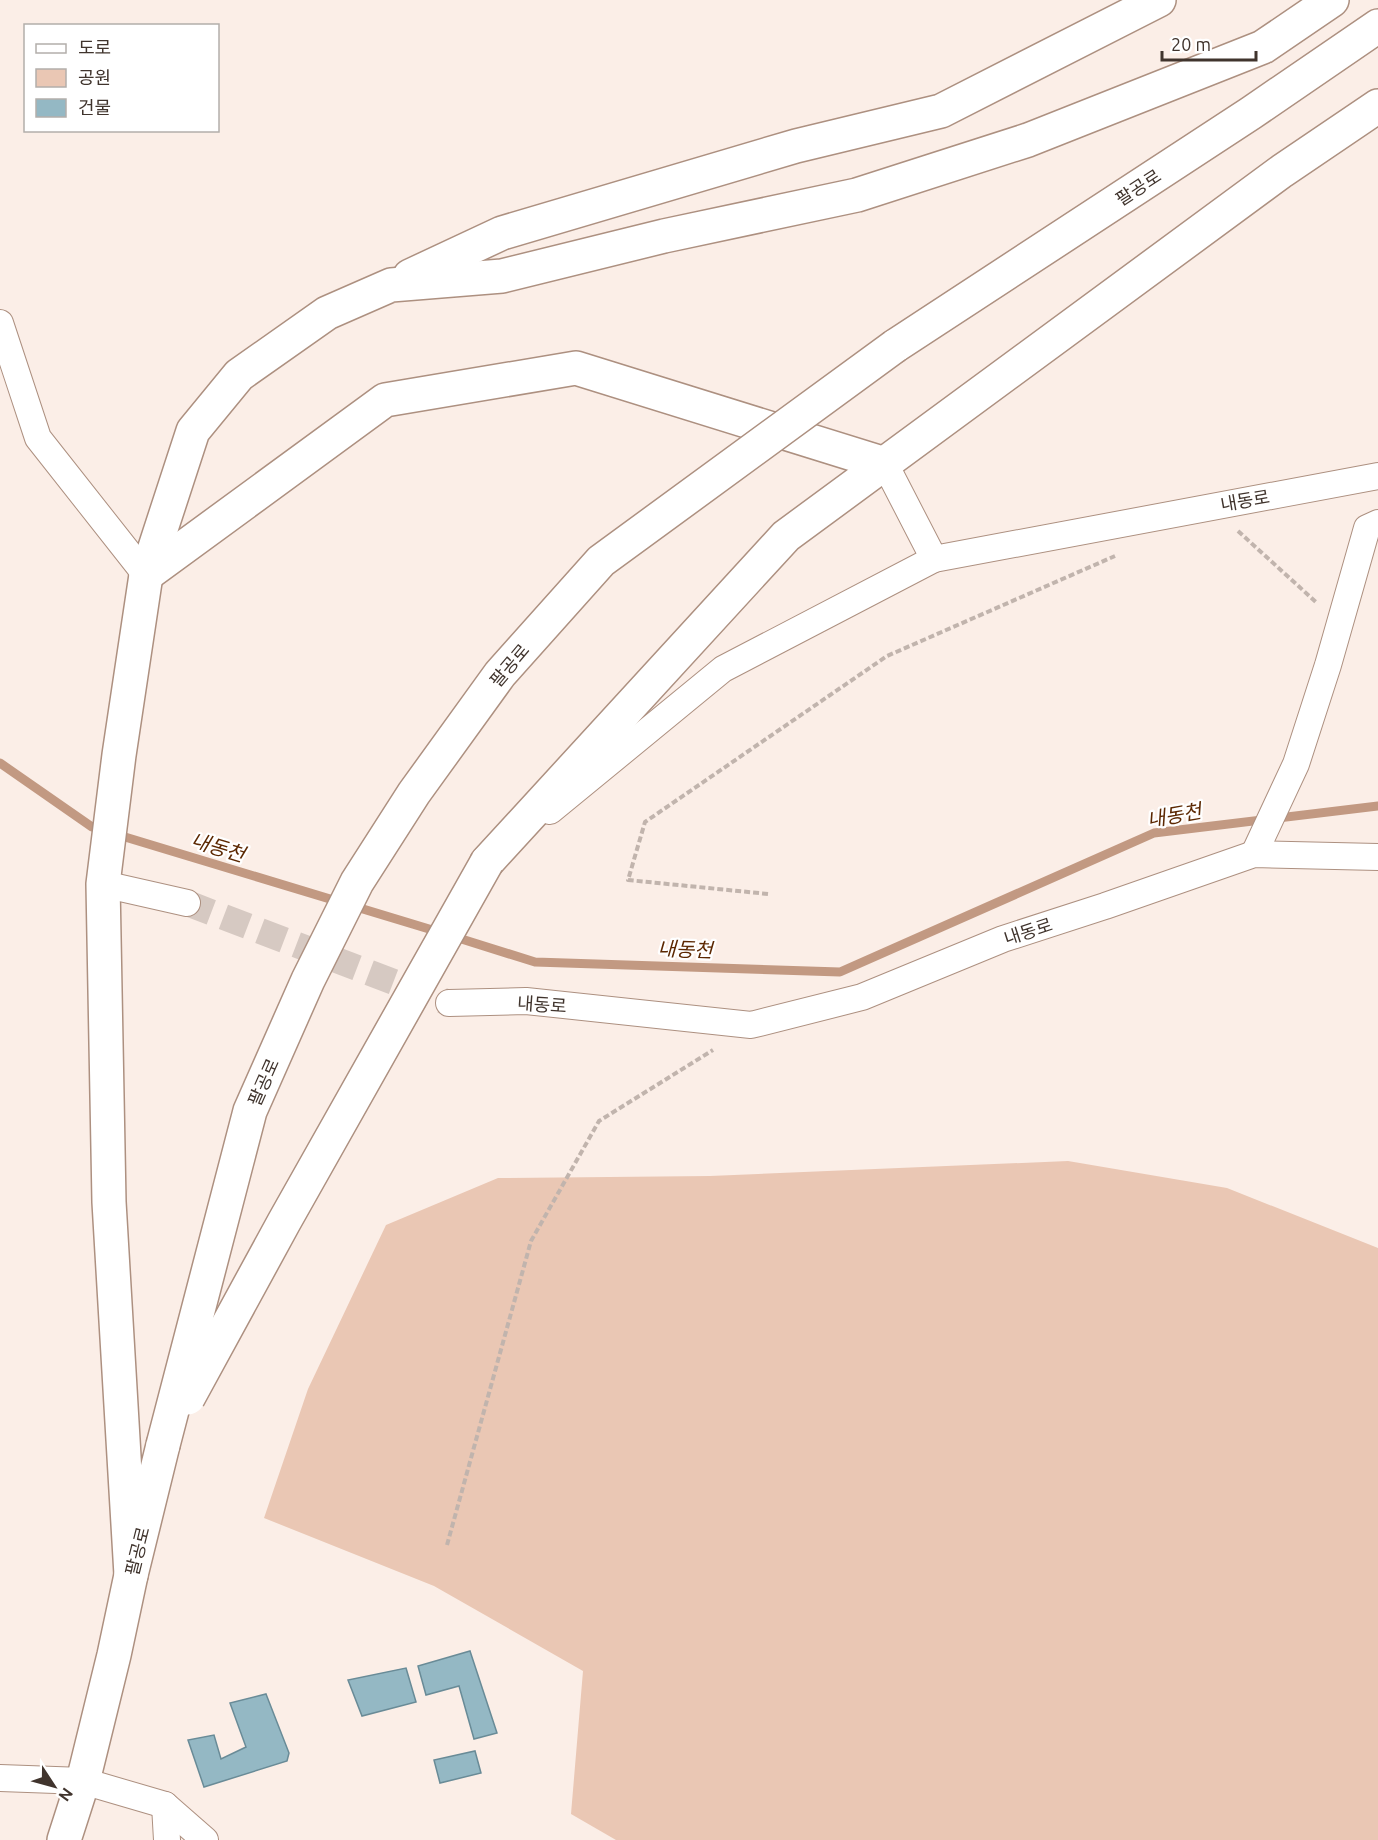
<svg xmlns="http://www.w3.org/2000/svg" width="1378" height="1840" font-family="Ubuntu,'Noto Sans KR',sans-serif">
<rect width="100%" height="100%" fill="#fbeee7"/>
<!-- green -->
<polygon fill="#eac7b4" points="1068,1161 1227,1188 1378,1248 1378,1840 616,1840 571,1814 583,1671 434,1586 264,1518 308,1389 386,1225 498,1178 710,1176"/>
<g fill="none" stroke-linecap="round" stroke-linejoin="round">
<!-- stream -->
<g stroke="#c29982" stroke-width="9">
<polyline points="0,763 92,827 439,932"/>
<polyline points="452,936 535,962 840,972 1154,833 1378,806"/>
</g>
</g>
<!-- building -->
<g fill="#94b8c4" stroke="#698b97" stroke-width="1.5">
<polygon points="470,1651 497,1733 474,1739 459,1686 426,1695 418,1666"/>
<polygon points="406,1668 416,1702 362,1716 348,1680"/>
<polygon points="266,1694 289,1753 287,1761 204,1787 188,1740 214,1735 221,1759 246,1747 230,1703"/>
<polygon points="475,1751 481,1773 440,1783 434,1760"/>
</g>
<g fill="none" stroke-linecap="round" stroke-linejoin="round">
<!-- minor-tunnel -->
<polyline stroke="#d6c9c2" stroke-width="26" stroke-dasharray="26 13" stroke-linecap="butt" points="187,903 449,1003"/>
<defs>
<g id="minor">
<polyline points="0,323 38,438 146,575"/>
<polyline points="885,464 934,559 1378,476"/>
<polyline points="550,811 723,669 934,559"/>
<polyline points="1254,854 1296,764 1328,665 1367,528 1378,523"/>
<polyline points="103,884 187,903"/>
<polyline points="449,1003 526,1001 751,1025 862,997 1003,939 1105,906 1254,854 1378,857"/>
<polyline points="0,1778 83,1781 165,1805 205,1840"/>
<polyline points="165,1805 167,1840"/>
</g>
<g id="secondary">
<polyline points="410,276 502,233 796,146 941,111 1159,0"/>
<polyline points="895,346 1251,113 1378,26"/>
<polyline points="146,575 385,400 576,368 885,464"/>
<polyline points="487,862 786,536 1282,171 1378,106"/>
<polyline points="131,1575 109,1202 103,884 119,755 146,575 193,431 239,375 327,313 391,285 502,276 664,236 857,195 1028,140 1263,47 1332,0"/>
<polyline points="64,1840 83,1781 114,1655 131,1575 163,1445"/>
</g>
</defs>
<!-- minor casing -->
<use href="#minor" stroke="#ad9080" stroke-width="28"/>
<!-- secondary casing -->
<use href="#secondary" stroke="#ad9080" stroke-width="36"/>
<!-- path -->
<g stroke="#c1b4ad" stroke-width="4" stroke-dasharray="6 3" stroke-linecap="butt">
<polyline points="1238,531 1317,603"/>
<polyline points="768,894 628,880 645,822 887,656 1115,556"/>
<polyline points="447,1545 531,1241 599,1121 713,1050"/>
</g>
<!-- minor -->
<use href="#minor" stroke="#fff" stroke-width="26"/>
<!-- secondary -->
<use href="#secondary" stroke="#fff" stroke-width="33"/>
<defs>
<g id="secondary-bridge">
<polyline points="188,1398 284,1222 487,862"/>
<polyline points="163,1445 250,1111 308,980 357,882 414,793 500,674 601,561 895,346"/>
</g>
</defs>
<!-- secondary-bridge casing -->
<use href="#secondary-bridge" stroke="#ad9080" stroke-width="36" stroke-linecap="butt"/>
<!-- secondary-bridge -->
<use href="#secondary-bridge" stroke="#fff" stroke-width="33"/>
</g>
<g text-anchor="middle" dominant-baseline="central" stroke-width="4.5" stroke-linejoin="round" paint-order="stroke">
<!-- street labels -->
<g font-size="18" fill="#40342d" stroke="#fff">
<text transform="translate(1138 187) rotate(-33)">팔공로</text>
<text transform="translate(1245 500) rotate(-10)">내동로</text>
<text transform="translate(509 665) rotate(-50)">팔공로</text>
<text transform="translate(1028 931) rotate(-18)">내동로</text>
<text transform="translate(542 1004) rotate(4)">내동로</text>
<text transform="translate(263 1082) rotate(-66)">팔공로</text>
<text transform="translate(137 1551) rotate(-76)">팔공로</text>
</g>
<!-- water labels -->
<g font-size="20" font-style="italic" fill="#5c2802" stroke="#fff">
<text transform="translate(1174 815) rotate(-10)">내동천</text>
<text transform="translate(218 847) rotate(17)">내동천</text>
<text transform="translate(685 949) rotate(2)">내동천</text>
</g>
</g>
<!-- legend -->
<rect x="24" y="24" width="195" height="108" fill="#ffffff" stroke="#b3aeab" stroke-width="1.5"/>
<rect x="36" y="44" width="30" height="9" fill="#ffffff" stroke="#b3aeab" stroke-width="1.5"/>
<text x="78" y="54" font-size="18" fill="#40342d">도로</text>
<rect x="36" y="69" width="30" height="18" fill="#eac7b4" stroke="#b3aeab" stroke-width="1.5"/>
<text x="78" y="84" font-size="18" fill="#40342d">공원</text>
<rect x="36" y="99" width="30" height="18" fill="#94b8c4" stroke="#b3aeab" stroke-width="1.5"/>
<text x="78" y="114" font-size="18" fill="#40342d">건물</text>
<!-- north arrow -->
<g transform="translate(54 1786) rotate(126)" stroke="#ffffff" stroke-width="4.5" paint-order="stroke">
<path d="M0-4.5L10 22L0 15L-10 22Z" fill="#40342d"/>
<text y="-9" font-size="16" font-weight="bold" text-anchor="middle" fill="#40342d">N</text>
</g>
<!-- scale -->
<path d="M1162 51v9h94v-9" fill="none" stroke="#40342d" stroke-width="3"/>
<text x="1171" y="51" font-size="18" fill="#40342d" stroke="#ffffff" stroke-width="4.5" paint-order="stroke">20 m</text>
</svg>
